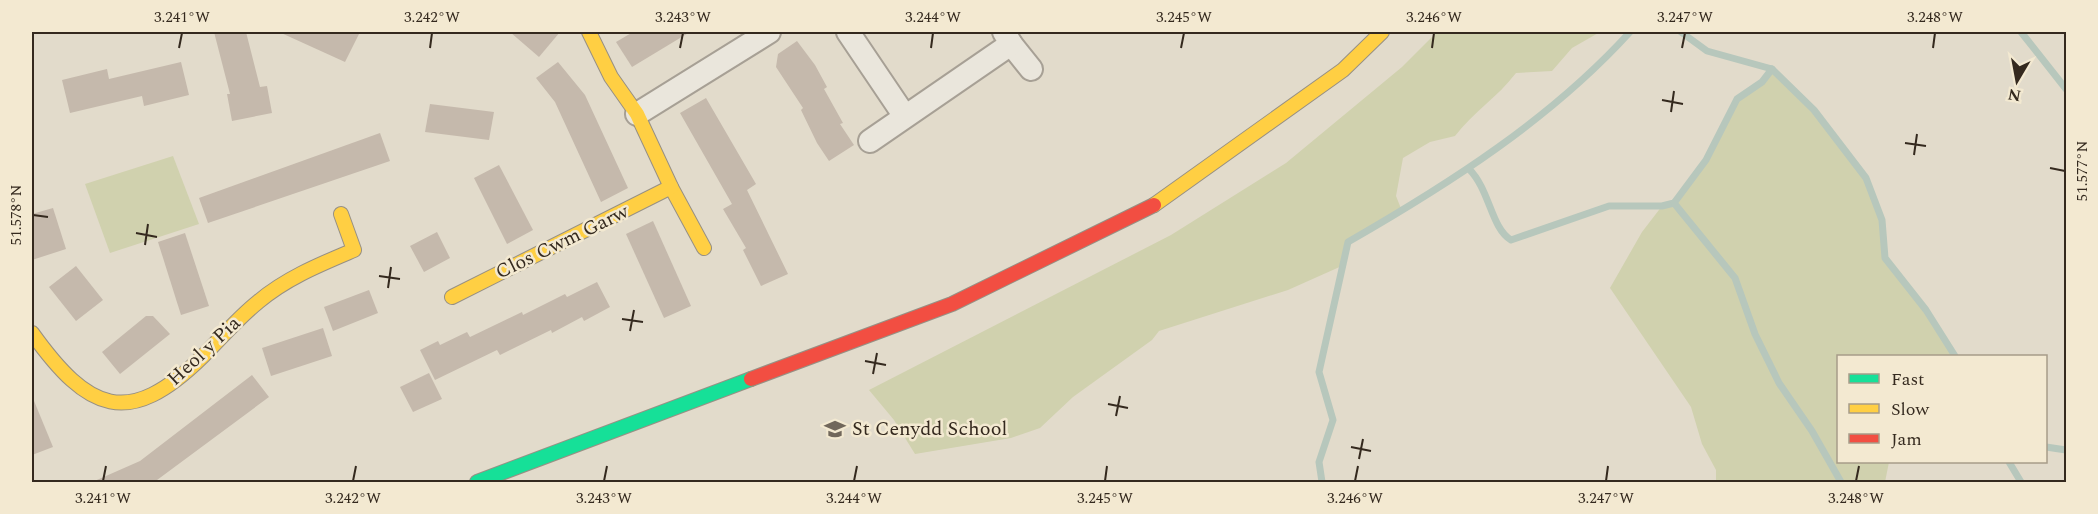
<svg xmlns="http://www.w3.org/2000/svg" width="2098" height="514" font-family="Spectral,serif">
<rect width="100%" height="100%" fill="#e2dbcb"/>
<!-- green -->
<g fill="#d0d1ae">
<path d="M1437 32H1600L1572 48 1552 71 1516 73C1497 98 1474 111 1455 136L1430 142 1403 158 1396 196 1402 211 1348 242 1344 265 1288 290 1159 331 1152 340 1073 397 1040 428 1011 438 915 454 894 420 869 390 1171 235 1286 163 1402 67Z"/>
<polygon points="1772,69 1814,110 1866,178 1882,220 1885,258 1926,310 1955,356 1838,356 1838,462 1889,462 1885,482 1716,482 1716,470 1702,444 1691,407 1610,288 1642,232 1662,206 1674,203 1706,160 1737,99 1762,82"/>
<polygon points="173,156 199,224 110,253 85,184"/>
</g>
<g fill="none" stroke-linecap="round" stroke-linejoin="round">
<!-- stream -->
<g stroke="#b7c7bc" stroke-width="7">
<polyline points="1681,32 1707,51 1772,69 1814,110 1866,178 1882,220 1885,258 1926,310 1955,356"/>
<polyline points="2021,32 2066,89"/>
<path d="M1469 169C1490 190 1491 228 1511 240L1609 206H1662L1674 203 1706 160 1737 99 1762 82 1772 69"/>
<polyline points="1674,203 1735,278 1755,334 1779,383 1812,431 1841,482"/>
<polyline points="2046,447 2066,450"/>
<polyline points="2009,462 2021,482"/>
<path d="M1322 482 1319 462 1333 420 1319 372 1348 242C1449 184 1551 119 1630 32"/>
</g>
</g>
<!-- building -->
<g fill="#c5b9ac">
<polygon points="214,32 246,32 260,87 267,86 272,113 232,121 227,94 230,94"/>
<polygon points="279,32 360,32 345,62"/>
<polygon points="510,32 560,32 539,57"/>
<polygon points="633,32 690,32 632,67 616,42"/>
<polygon points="797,41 815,65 827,87 824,89 843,123 840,124 854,145 829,161 817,143 801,110 803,108 776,67 778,54"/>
<polygon points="181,62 189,95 144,106 142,96 70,113 62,80 107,69 109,79"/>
<polygon points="558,62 585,95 628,188 601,202 555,102 536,78"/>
<polygon points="706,98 756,184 747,190 788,274 761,286 743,250 746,248 723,209 732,204 680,113"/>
<polygon points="430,104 494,112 489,140 425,132"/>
<polygon points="380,133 390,161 208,223 199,198"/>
<polygon points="499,165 533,230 507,244 474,178"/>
<polygon points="53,208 66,249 32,260 32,214"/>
<polygon points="653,221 691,306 664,318 626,234"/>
<polygon points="437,232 450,258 424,272 410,246"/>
<polygon points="185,233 209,306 181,315 158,242"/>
<polygon points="76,266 103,300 76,321 49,287"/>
<polygon points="597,282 610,307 584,321 582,317 552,333 551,330 500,355 497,350 435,380 420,350 438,341 440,345 467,332 470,337 522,312 523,315 565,294 567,297"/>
<polygon points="369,290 378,313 333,331 324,307"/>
<polygon points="146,316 153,316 170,334 120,374 102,352"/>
<polygon points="323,328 332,356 271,376 262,348"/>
<polygon points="429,373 442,399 413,412 400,387"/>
<polygon points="252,375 269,397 153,483 90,483 140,461"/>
<polygon points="32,396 53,447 32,455"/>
</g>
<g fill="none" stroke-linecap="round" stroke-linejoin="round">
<defs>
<g id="street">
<polyline points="848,32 904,115"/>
<polyline points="1011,44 1031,69"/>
<polyline points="637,114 769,32"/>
<polyline points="870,141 1011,44 1004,32"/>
</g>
<polyline id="fast" points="477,482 751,379"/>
<g id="slow">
<polyline points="589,32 611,77 637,114 671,187 704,248"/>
<polyline points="1154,205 1343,70 1382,32"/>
<polyline points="452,297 671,187"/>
<path d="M32 333C88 411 128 430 203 356 221 338 238 318 258 302 286 278 321 264 354 250L341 214"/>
</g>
<polyline id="jam" points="751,379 952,304 1154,205"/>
</defs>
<!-- street casing -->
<use href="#street" stroke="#a7a095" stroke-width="26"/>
<!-- fast casing -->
<use href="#fast" stroke="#979084" stroke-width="16"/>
<!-- slow casing -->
<use href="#slow" stroke="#979084" stroke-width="16"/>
<!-- jam casing -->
<use href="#jam" stroke="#979084" stroke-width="16"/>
<!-- street -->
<use href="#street" stroke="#eae6dc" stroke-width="22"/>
<!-- fast -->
<use href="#fast" stroke="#16e098" stroke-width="14"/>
<!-- slow -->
<use href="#slow" stroke="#ffcf43" stroke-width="14"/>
<!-- jam -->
<use href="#jam" stroke="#f24e42" stroke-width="14"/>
</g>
<!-- ticks -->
<path fill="none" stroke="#34291e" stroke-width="2" d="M179 48 182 33M430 48 432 33M680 48 683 33M931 48 933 33M1181 48 1184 33M1432 48 1434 33M1682 48 1685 33M1933 48 1935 33M1662 100 1683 104M1671 112 1674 91M1905 143 1926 146M1914 155 1917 134M2050 168 2065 171M33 215 48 217M136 233 157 237M145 245 148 224M379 276 400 279M388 288 391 267M622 319 643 322M630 331 634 310M865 361 886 365M873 374 877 353M1108 404 1128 408M1116 416 1120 396M1351 447 1371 451M1359 459 1363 439M103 481 106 466M353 481 356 466M604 481 607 466M854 481 857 466M1105 481 1107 466M1355 481 1358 466M1606 481 1608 466M1856 481 1859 466"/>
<!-- icons -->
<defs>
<symbol id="school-bare" viewBox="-9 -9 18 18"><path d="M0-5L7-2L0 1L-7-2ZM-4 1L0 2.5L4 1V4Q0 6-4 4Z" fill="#71675b" stroke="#f3e9d1" stroke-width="2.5" paint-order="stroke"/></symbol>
</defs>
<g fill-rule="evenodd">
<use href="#school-bare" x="820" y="414" width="30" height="30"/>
</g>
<g text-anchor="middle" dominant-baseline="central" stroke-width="5" stroke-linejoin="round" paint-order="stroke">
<!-- street labels -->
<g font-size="20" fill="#34291e" stroke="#f3e9d1">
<text transform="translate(562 242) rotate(-26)">Clos Cwm Garw</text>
<text transform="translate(204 351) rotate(-43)">Heol y Pia</text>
</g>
<!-- poi labels -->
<g font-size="20" fill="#34291e" stroke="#f3e9d1" text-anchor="start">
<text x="852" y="429">St Cenydd School</text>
</g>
</g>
<!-- border -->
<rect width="2098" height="514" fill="none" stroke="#f3e9d1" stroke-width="66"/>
<!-- legend -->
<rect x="1837" y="355" width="210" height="108" fill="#f3e9d1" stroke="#a79c89" stroke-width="1.5"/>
<rect x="1849" y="374" width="30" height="9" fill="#16e098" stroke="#a79c89" stroke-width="1.5"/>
<text x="1891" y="385" font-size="18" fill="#34291e">Fast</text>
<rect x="1849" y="404" width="30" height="9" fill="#ffcf43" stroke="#a79c89" stroke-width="1.5"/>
<text x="1891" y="415" font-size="18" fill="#34291e">Slow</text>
<rect x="1849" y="434" width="30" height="9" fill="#f24e42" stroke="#a79c89" stroke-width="1.5"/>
<text x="1891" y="445" font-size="18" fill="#34291e">Jam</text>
<!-- north arrow -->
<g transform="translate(2017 81) rotate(190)" stroke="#f3e9d1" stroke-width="4.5" paint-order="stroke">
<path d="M0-4.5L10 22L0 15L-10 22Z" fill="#34291e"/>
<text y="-9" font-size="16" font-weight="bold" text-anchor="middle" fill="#34291e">N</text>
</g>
<rect x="33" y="33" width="2032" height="448" fill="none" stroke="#34291e" stroke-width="2"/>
<g font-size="15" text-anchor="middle" fill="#34291e">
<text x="182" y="22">3.241°W</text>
<text x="432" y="22">3.242°W</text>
<text x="683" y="22">3.243°W</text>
<text x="933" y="22">3.244°W</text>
<text x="1184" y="22">3.245°W</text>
<text x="1434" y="22">3.246°W</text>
<text x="1685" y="22">3.247°W</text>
<text x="1935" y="22">3.248°W</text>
<text transform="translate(2082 171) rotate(-90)" y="5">51.577°N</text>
<text transform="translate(16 215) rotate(-90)" y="5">51.578°N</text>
<text x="103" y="503">3.241°W</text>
<text x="353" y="503">3.242°W</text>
<text x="604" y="503">3.243°W</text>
<text x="854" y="503">3.244°W</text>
<text x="1105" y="503">3.245°W</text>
<text x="1355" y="503">3.246°W</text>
<text x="1606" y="503">3.247°W</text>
<text x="1856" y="503">3.248°W</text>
</g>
</svg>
